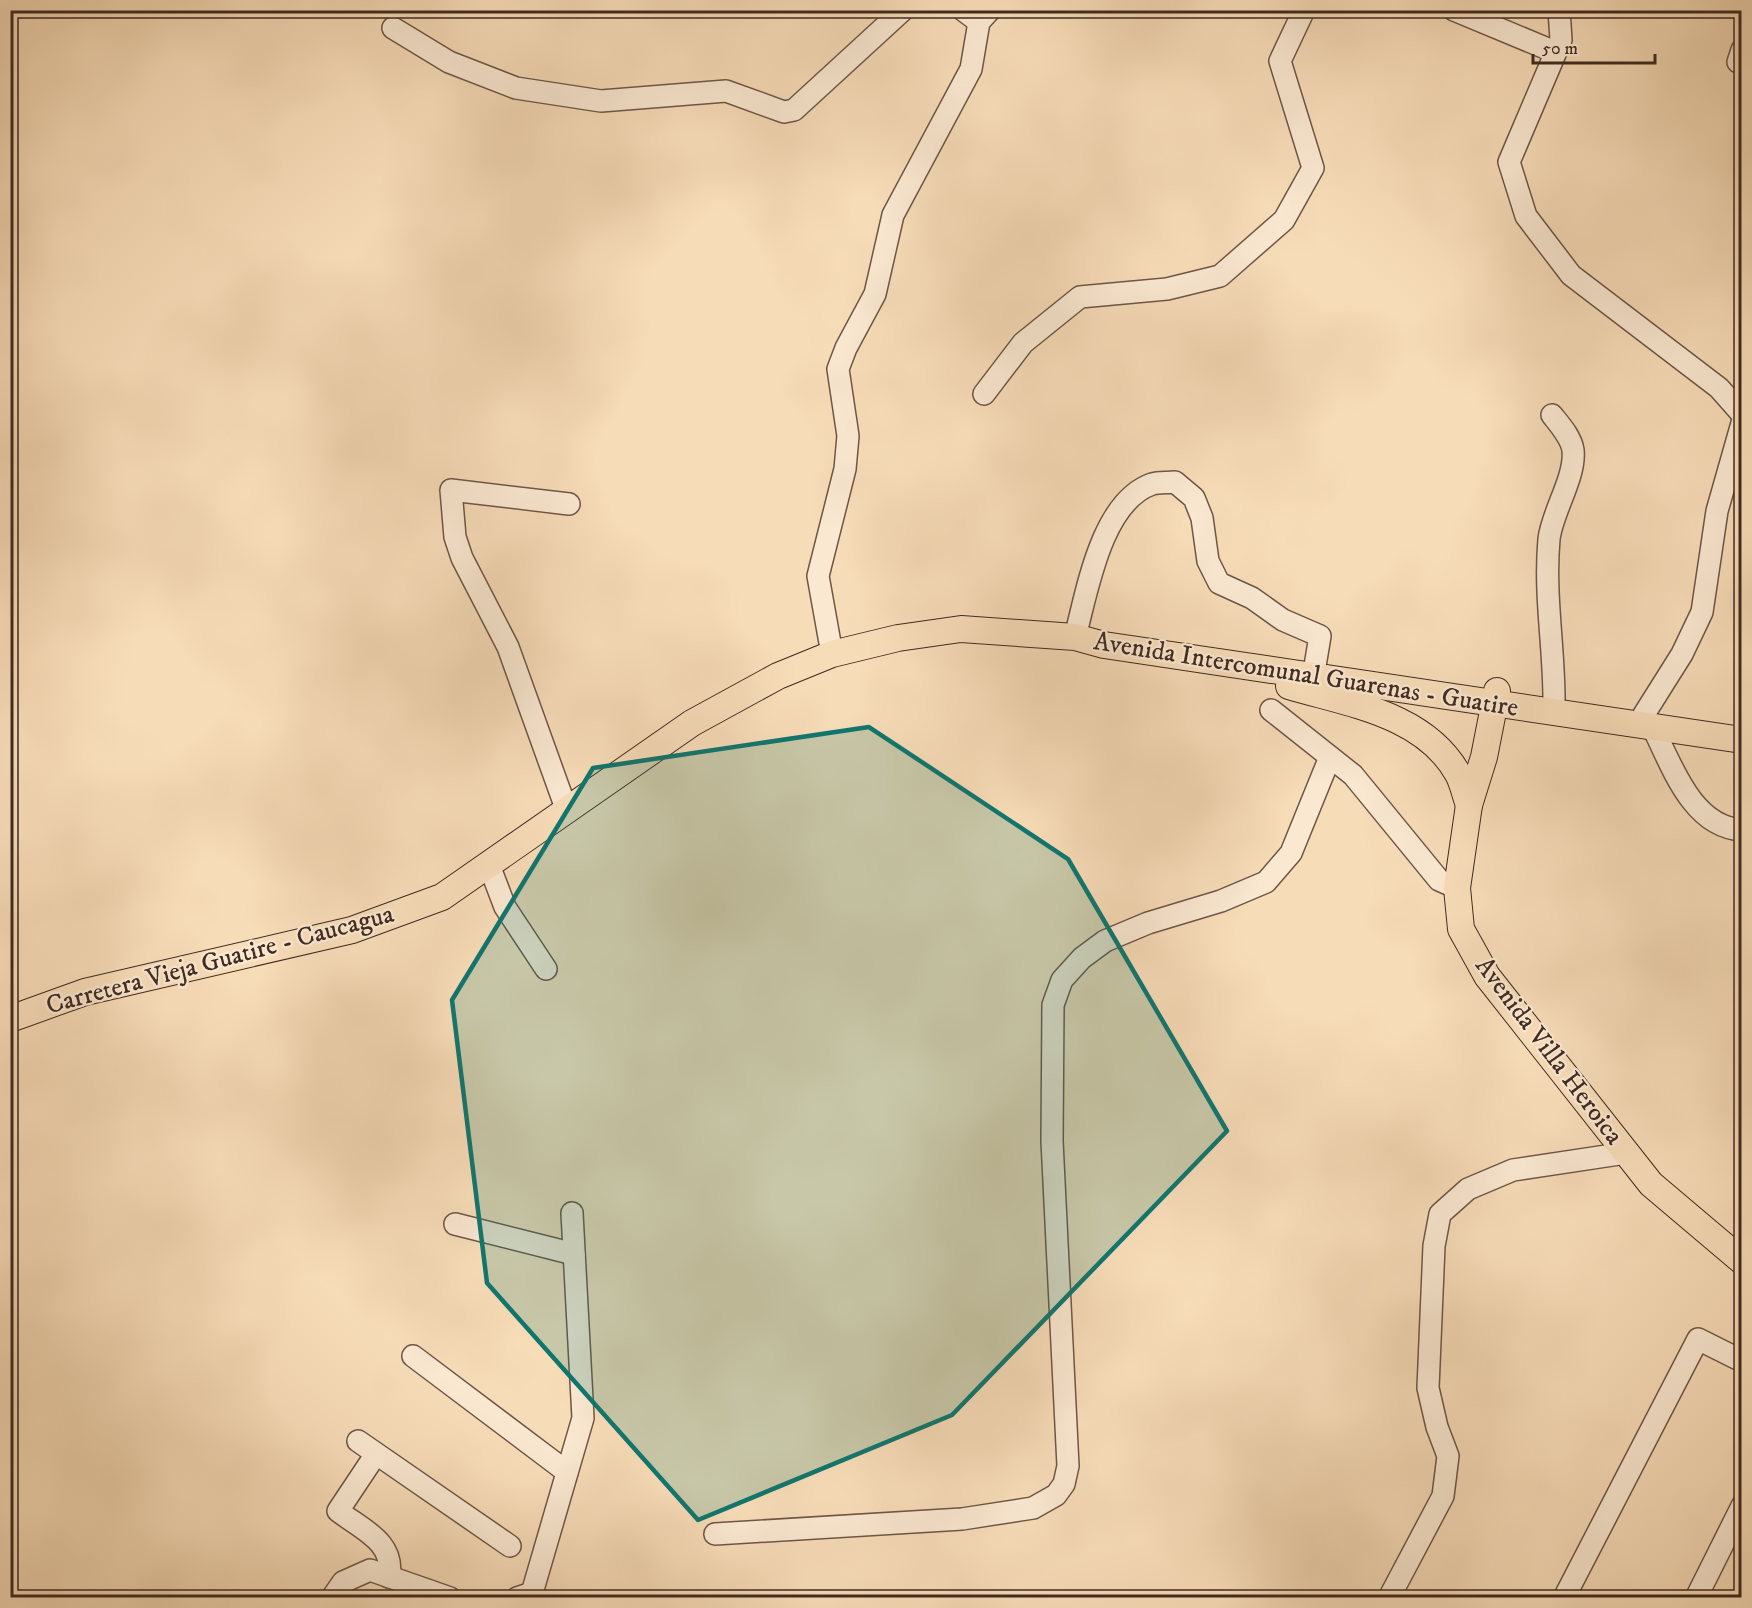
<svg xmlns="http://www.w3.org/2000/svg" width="1752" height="1608" font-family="'IM FELL DW Pica',serif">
<rect width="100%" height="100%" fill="#f7dcb8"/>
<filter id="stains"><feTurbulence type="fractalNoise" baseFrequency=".00333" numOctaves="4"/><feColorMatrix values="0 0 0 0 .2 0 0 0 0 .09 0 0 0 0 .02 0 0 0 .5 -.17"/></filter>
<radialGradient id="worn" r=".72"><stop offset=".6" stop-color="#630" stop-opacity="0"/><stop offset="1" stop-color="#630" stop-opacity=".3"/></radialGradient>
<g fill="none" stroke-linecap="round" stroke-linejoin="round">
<defs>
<g id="minor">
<polyline points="963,10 979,22"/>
<polyline points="1454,10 1555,52"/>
<polyline points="1559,10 1561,40 1509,162 1526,216 1571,275 1719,388 1742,414"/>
<polyline points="393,28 449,62 516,88 601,101 726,91 784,112 794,110 903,10"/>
<polyline points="1738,62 1742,50"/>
<polyline points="984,394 1023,343 1080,297 1167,289 1220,276 1284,220 1313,168 1280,61 1304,10"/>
<path d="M1552 415C1560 425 1571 437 1573 450 1576 477 1552 512 1549 539 1544 594 1554 646 1554 700"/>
<path d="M1075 637C1087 592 1101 502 1152 484 1159 482 1168 483 1175 482L1194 498 1202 518 1208 561 1219 583 1252 598 1283 620 1320 636 1315 666"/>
<polyline points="832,654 818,576 845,469 848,436 838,369 846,348 875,294 893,215 971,69 979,22 990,10"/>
<polyline points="1271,710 1353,775 1439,880 1457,888"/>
<polyline points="1643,716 1682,654 1702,612 1717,511 1742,423"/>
<path d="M1653 728C1672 766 1692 827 1742 830"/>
<polyline points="567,811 508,647 462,558 455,537 451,490 569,504"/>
<polyline points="489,865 505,907 546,969"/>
<polyline points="455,1224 574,1254"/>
<polyline points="413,1356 567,1472"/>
<polyline points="358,1441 510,1546"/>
<path d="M376 1454 338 1511C363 1530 395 1542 389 1577"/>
<polyline points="715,1534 962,1519 1033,1508 1056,1495 1064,1484 1068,1466 1052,1141 1053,1005 1062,980 1082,958 1105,941 1148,923 1221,901 1266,882 1291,853 1330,757"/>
<polyline points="332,1598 343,1582 370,1570 450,1598"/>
<polyline points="517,1598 532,1593 583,1418 572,1213"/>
<polyline points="1389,1598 1443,1496 1448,1456 1437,1427 1428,1388 1434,1246 1440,1214 1468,1189 1513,1170 1626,1153"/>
<polyline points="1564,1598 1698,1339 1742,1361"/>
<polyline points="1696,1598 1742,1506"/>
</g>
<g id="major">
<path d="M1289 686C1349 704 1425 714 1458 774 1463 783 1465 795 1469 805"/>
<polyline points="1497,691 1484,757 1469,805 1457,888 1461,929 1487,976 1651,1184 1742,1261"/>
<polyline points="10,1019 85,992 352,930 442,897 692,723 778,676 832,654 898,638 961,629 1075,637 1104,645 1742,740"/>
</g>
</defs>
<!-- minor casing -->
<use href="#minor" stroke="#6e5647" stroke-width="24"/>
<!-- major casing -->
<use href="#major" stroke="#402a21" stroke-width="28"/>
<!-- minor -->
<use href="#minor" stroke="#fae8d1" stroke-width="21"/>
<!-- major -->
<use href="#major" stroke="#f7dcb8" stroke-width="26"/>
</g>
<!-- marked area -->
<path fill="#0f766e" fill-opacity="0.2" stroke="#0f766e" stroke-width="4.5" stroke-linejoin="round" d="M869 727 1068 859 1227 1131 952 1415 698 1520 487 1283 452 1000 593 768Z"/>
<g text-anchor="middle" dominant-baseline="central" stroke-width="4.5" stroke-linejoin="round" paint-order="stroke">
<!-- street labels -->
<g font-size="26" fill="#402a21" stroke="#fae8d1">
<text transform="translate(1306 675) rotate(9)">Avenida Intercomunal Guarenas - Guatire</text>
<text transform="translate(220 960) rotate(-15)">Carretera Vieja Guatire - Caucagua</text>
<text transform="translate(1549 1051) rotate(53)">Avenida Villa Heroica</text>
</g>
</g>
<!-- margin -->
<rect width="1752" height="1608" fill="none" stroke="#f7dcb8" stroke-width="36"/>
<rect x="12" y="12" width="1728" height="1584" fill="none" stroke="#402a21" stroke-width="3"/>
<rect x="18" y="18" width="1716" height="1572" fill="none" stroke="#402a21" stroke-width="1.5"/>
<!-- scale -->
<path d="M1533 54v9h122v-9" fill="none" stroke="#402a21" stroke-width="3"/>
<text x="1542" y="54" font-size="18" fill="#402a21" stroke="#fae8d1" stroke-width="4.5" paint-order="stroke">50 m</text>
<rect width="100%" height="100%" filter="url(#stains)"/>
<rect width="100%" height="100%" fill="url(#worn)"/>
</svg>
